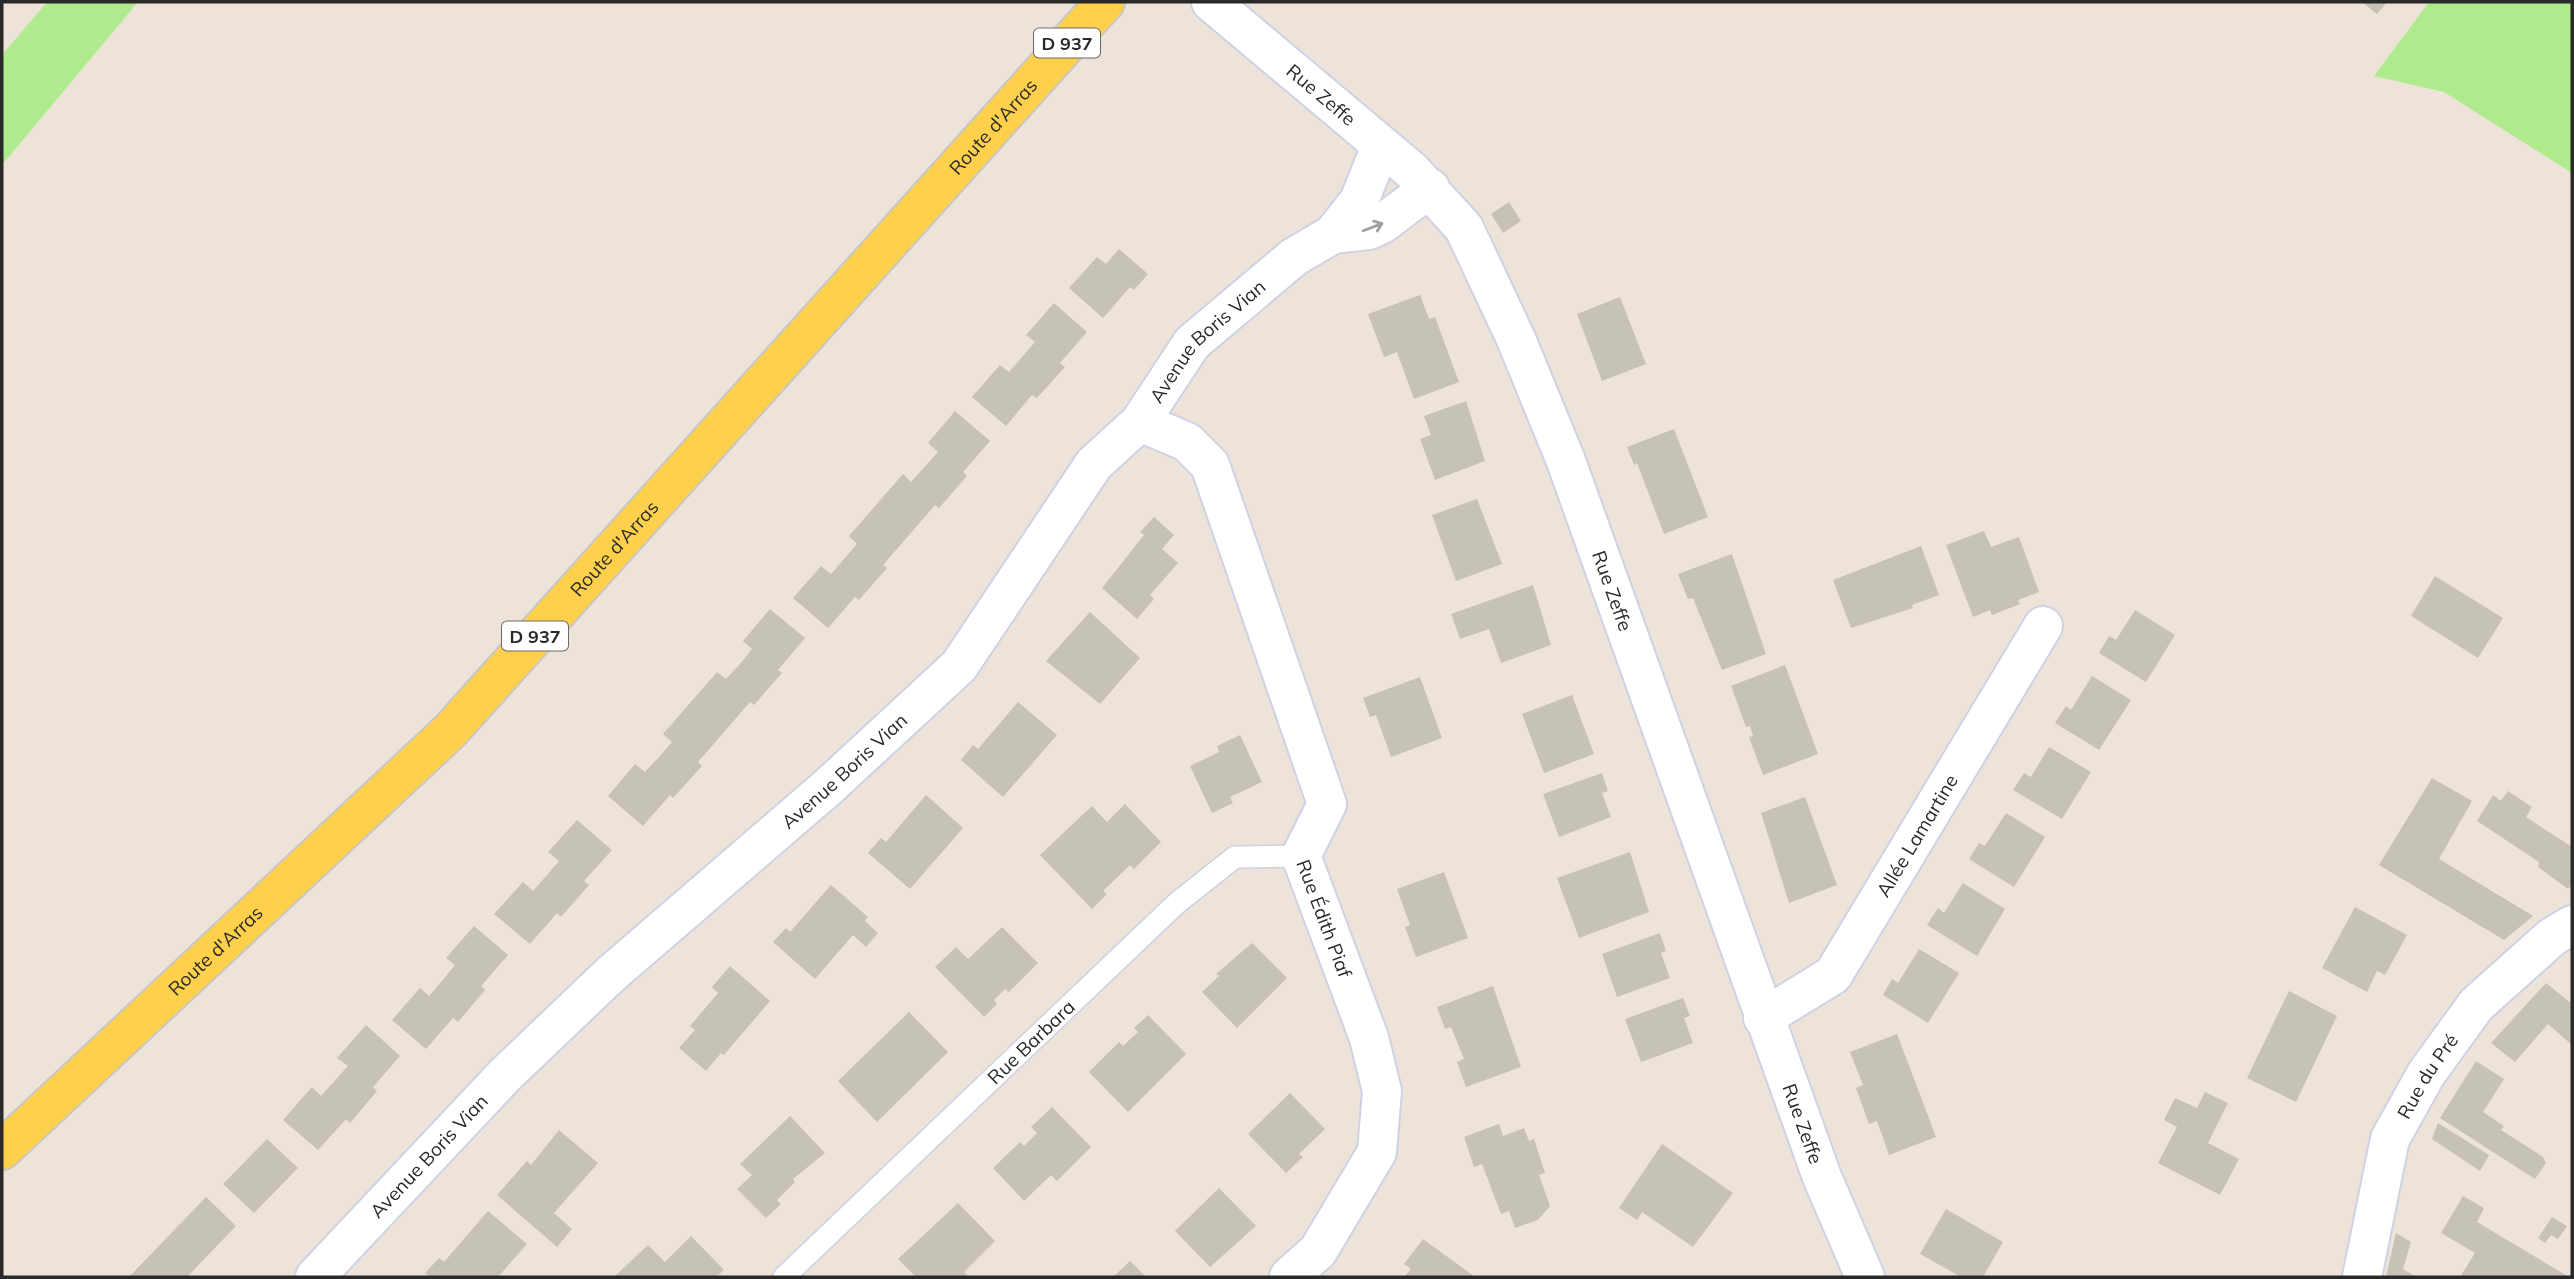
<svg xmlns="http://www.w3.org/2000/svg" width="2574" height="1279" font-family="Mulish,sans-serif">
<rect width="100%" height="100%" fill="#ede3d8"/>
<!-- green -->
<g fill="#b0ea8e">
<polygon points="47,2 138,2 2,165 2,55"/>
<polygon points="2429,2 2572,2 2572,173 2444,92 2374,76"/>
</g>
<!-- building -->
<g fill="#c7c2b8">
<polygon points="2362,2 2387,2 2377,14"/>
<polygon points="1509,202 1521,221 1503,233 1491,214"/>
<polygon points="1119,249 1148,274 1134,290 1130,287 1103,318 1069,288 1097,257 1106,264"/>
<polygon points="1420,295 1429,319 1435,317 1459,382 1414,399 1397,352 1384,357 1368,314"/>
<polygon points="1620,297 1646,364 1602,381 1577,314"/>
<polygon points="1054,303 1087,332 1060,363 1065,367 1037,398 1032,395 1006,426 972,397 1000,365 1009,372 1035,342 1026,335"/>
<polygon points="1466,401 1485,461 1435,480 1420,439 1431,435 1424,416"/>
<polygon points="955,411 990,441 963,472 967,476 939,508 935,505 883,565 887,568 859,600 855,597 828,628 793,598 821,566 831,574 857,544 849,536 903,474 911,482 938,452 928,443"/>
<polygon points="1674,429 1708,517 1664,534 1637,463 1634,465 1627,447"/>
<polygon points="1477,499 1502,564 1456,581 1432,515"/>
<polygon points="1154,517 1174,535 1162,549 1178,563 1150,595 1154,599 1137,619 1102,588 1144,535 1140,532"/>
<polygon points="1984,531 1991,547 2019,537 2039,592 2018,600 2020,604 1992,615 1990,610 1973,617 1946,545"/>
<polygon points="1921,546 1939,595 1912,605 1913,608 1851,628 1833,580"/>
<polygon points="1732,554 1766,654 1722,670 1693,598 1688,599 1678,574"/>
<polygon points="2435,576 2503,618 2478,658 2411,616"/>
<polygon points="1533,585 1551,645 1501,663 1489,629 1460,639 1451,614"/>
<polygon points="770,609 805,638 778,670 782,673 754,705 750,702 698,762 702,766 673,798 670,795 643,826 608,796 635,764 645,772 659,757 672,742 663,734 717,672 726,679 740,664 752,649 743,641"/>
<polygon points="2135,610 2175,635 2146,682 2099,653 2109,636 2116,640"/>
<polygon points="1090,612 1140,658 1100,704 1046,661"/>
<polygon points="1785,665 1818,754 1763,775 1749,737 1753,736 1750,726 1746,727 1731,686"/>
<polygon points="2092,676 2131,700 2099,750 2055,723 2066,706 2071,710"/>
<polygon points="1420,677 1442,738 1391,757 1376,715 1370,717 1363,698"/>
<polygon points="1572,695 1594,754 1544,773 1522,714"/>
<polygon points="1018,702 1057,735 1003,797 961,760 973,745 978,749"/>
<polygon points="1240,735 1262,782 1230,797 1233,803 1212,813 1190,766 1219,752 1217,746"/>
<polygon points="2049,747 2091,772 2062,819 2013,790 2024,773 2031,777"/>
<polygon points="1602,773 1608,791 1602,793 1611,817 1559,837 1543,794"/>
<polygon points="2432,778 2472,801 2439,859 2533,916 2504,940 2379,865"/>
<polygon points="2508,791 2532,807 2526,817 2572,847 2572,885 2568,889 2538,867 2539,862 2477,821 2493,795 2501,801"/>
<polygon points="926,795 963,828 910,889 868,853 881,838 886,842"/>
<polygon points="1805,797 1837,885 1789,903 1761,813"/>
<polygon points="1125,804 1161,842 1134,869 1130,865 1103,891 1107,894 1092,909 1040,855 1092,806 1107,822"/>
<polygon points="2006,813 2045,837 2014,887 1969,859 1979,843 1985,846"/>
<polygon points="577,820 612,850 584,881 589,885 561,917 557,913 530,944 494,914 523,882 533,891 559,861 548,852"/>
<polygon points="1630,852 1649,912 1579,938 1557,878"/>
<polygon points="1444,872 1468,938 1416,957 1405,927 1410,925 1397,889"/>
<polygon points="1963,883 2005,909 1977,956 1927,925 1938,908 1944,913"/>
<polygon points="831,885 868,917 865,921 878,933 866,947 853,935 815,979 773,942 786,928 790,932"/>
<polygon points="2355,907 2407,935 2385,975 2377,971 2367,992 2322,968"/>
<polygon points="474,926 508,955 481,986 485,990 458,1022 453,1018 426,1049 392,1020 420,988 429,996 442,981 455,965 446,958"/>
<polygon points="1002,927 1038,963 1009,992 1005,989 994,1000 997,1004 984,1017 935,967 956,947 968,959"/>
<polygon points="1660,933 1666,951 1661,953 1670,978 1617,997 1602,954"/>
<polygon points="1252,943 1287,978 1237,1028 1202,992 1219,976 1216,974"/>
<polygon points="1919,949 1959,973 1928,1023 1883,995 1892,979 1898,983"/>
<polygon points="730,966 770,1001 724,1055 721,1053 706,1071 679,1048 695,1030 690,1026 718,993 712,987"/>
<polygon points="2546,983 2572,1004 2572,1045 2548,1024 2515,1062 2491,1043"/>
<polygon points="1493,986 1521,1067 1466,1087 1457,1062 1464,1059 1451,1027 1445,1029 1437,1007"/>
<polygon points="2289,991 2337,1016 2296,1102 2247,1078"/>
<polygon points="1683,998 1690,1016 1684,1018 1693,1043 1641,1062 1625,1019"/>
<polygon points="909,1012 948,1052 877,1122 838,1081"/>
<polygon points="1148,1015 1186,1054 1128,1112 1089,1072 1119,1042 1123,1046 1138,1032 1134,1028"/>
<polygon points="366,1025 400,1056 373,1087 377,1091 350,1123 346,1119 318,1150 283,1120 312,1087 321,1096 348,1066 337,1058"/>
<polygon points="1897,1034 1936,1137 1889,1155 1877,1121 1869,1124 1856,1088 1863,1085 1850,1052"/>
<polygon points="2476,1061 2504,1079 2483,1112 2504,1126 2501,1130 2543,1157 2546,1163 2535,1179 2440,1118"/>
<polygon points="2205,1092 2228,1103 2208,1143 2239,1159 2220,1195 2158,1163 2177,1127 2164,1120 2175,1098 2197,1108"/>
<polygon points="1290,1093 1325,1129 1299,1154 1303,1157 1286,1173 1248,1134"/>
<polygon points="1052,1107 1091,1147 1057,1181 1051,1175 1024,1201 993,1168 1020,1142 1024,1146 1037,1133 1031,1127"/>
<polygon points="790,1116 825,1153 793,1179 795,1182 777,1200 781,1204 766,1218 737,1189 752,1175 740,1164"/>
<polygon points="2438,1123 2489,1155 2480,1171 2432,1139"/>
<polygon points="1499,1124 1503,1136 1524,1128 1529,1141 1534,1139 1545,1173 1539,1175 1550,1206 1538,1220 1515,1228 1509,1211 1501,1214 1482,1164 1474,1167 1464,1137"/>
<polygon points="559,1130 598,1163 554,1213 572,1229 557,1247 497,1195 527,1161 531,1165"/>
<polygon points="267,1139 298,1168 254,1213 223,1184"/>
<polygon points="1662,1144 1733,1193 1693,1247 1642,1212 1637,1220 1619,1208"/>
<polygon points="1219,1188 1256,1226 1210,1267 1175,1231"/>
<polygon points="2463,1196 2484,1208 2477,1222 2569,1277 2460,1277 2475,1253 2441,1233"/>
<polygon points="206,1197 236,1226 187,1277 129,1277"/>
<polygon points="958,1203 995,1241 964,1272 969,1277 916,1277 898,1259"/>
<polygon points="1946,1209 2003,1242 1983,1277 1961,1277 1920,1254"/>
<polygon points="488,1211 527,1244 498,1277 430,1277 425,1273 439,1258 444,1262"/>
<polygon points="2552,1217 2567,1226 2558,1239 2551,1235 2545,1243 2538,1238"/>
<polygon points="2396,1233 2411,1242 2403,1269 2416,1277 2386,1277"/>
<polygon points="691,1236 724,1270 716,1277 614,1277 648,1245 665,1262"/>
<polygon points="1423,1239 1475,1277 1404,1277 1411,1269 1404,1264"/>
<polygon points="1130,1261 1146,1277 1113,1277"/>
</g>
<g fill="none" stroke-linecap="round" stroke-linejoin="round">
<defs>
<g id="service">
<path id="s1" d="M784 1277 1177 903 1235 857 1301 856"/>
</g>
<g id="minor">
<path id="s2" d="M1211 2 1411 170 1464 228 1516 339 1566 461 1822 1177 1865 1277"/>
<polyline points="1381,146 1359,201 1333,234 1369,230 1382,224 1430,188"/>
<path id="s3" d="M1140 422 1187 442 1210 465 1327 804 1301 856 1369 1038 1382 1091 1377 1152 1318 1251 1289 1277"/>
<path id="s4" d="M1763 1018 1833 975 2043 626"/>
<path id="s5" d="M315 1277 505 1075 611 974 828 787 959 666 1094 464 1140 422 1192 343 1294 257 1333 234"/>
<path id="s6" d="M2362 1277 2390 1139 2426 1074 2476 1005 2552 937 2572 925"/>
</g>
<g id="primary">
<path id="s7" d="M2 1150 450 731 1105 2"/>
</g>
</defs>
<!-- service casing -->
<use href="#service" stroke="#cdd2e4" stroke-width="24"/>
<!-- minor casing -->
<use href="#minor" stroke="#cdd2e4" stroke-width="42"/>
<!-- primary casing -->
<use href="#primary" stroke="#c7c7c7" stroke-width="42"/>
<!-- service -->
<use href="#service" stroke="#fff" stroke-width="21"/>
<!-- minor -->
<use href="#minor" stroke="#fff" stroke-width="38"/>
<!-- primary -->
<use href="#primary" stroke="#ffd04b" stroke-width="38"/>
</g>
<!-- one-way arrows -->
<defs><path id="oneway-shaft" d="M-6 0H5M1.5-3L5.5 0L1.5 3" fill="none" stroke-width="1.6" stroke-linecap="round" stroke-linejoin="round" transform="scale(1.75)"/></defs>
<use stroke="#9f9f9f" href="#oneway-shaft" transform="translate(1373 227) rotate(-21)"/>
<g text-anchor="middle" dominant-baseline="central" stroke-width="5" stroke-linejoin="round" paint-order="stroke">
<!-- shield labels -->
<g fill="#fff" stroke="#696969" stroke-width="2">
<rect x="1034" y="28.5" width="66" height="29" rx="5"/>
<rect x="502" y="621.5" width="66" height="29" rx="5"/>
</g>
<g font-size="18" font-weight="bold" fill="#292929">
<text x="1067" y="43">D 937</text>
<text x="535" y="636">D 937</text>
</g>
<!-- street labels -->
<g font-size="19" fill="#292929" stroke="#fff">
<text stroke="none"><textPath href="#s2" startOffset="144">Rue Zeffe</textPath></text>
<text stroke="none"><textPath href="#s7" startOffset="1426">Route d'Arras</textPath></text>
<text stroke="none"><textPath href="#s5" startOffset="1300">Avenue Boris Vian</textPath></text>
<text stroke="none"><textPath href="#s7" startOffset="859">Route d'Arras</textPath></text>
<text stroke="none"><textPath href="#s2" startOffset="732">Rue Zeffe</textPath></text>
<text stroke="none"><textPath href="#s5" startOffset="733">Avenue Boris Vian</textPath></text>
<text stroke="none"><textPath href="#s4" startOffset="245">Allée Lamartine</textPath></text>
<text stroke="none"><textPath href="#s3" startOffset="567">Rue Édith Piaf</textPath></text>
<text stroke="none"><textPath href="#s7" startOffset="292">Route d'Arras</textPath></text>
<text stroke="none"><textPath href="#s1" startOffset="341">Rue Barbara</textPath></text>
<text stroke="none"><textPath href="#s6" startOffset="214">Rue du Pré</textPath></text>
<text stroke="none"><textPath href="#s2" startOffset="1298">Rue Zeffe</textPath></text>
<text stroke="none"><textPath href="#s5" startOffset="166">Avenue Boris Vian</textPath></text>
</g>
</g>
<!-- border -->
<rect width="2574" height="1279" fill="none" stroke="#292929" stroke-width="7"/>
</svg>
